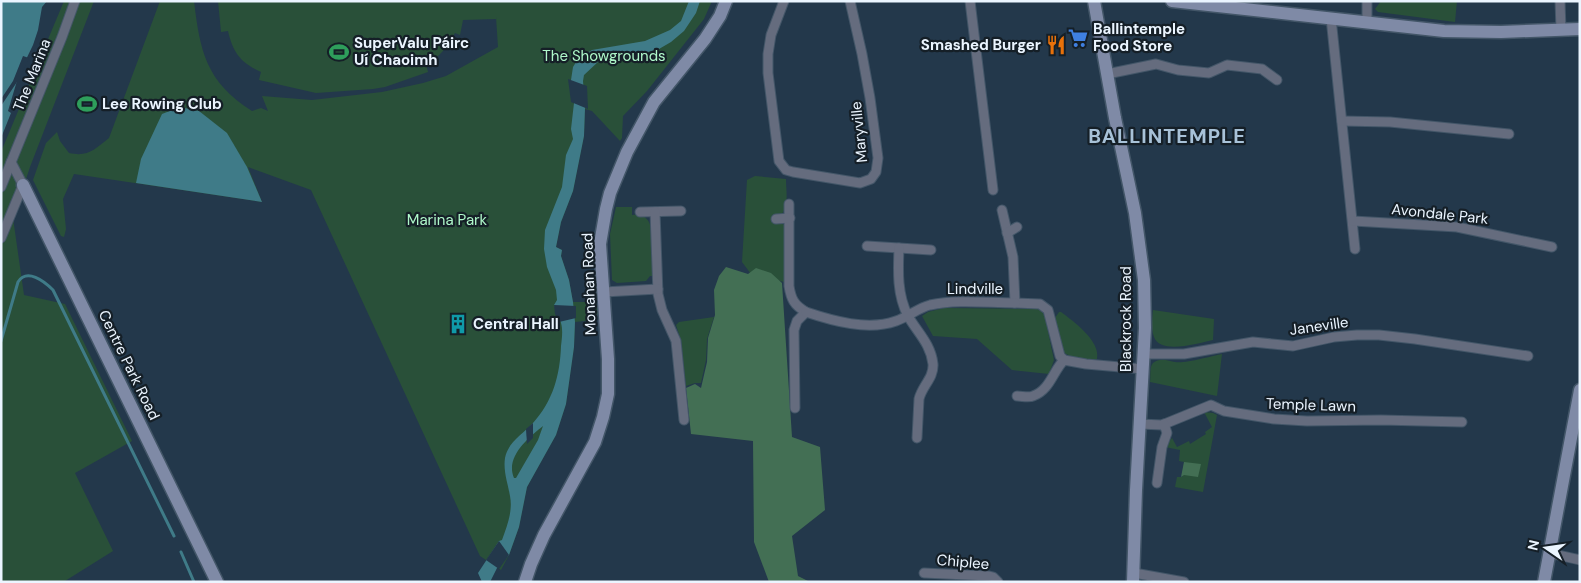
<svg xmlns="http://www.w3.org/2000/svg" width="1581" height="583" font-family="'DM Sans',sans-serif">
<rect width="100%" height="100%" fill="#23384b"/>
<!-- green -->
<g fill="#295039">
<polygon points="64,1 94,1 30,167 13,218 24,295 65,304 132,441 75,473 113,551 65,581 1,582 1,152"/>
<path d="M160 1H194C200 51 206 82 252 111L261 108 268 111 262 96 312 100 382 92 423 83 446 76 498 47 496 17V19L463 20 460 35 455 33C446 48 441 56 426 64L428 72 385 87 373 89 316 93 259 80 261 72C241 63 233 53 228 31L221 32 218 1H712L704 19 647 91 623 116 622 138 620 141 592 111 585 109 584 136 573 191 561 222 556 247 562 250 561 256 569 280 573 302H589V305H599L600 314 594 315V320L575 322 574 347 566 404 556 435 527 487 519 527 509 555 501 570 480 556 311 190 248 167 262 202 74 174 63 199 66 229 64 237 61 236 33 180 46 143 57 132 60 141 69 153C88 157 94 150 109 138Z"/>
<polygon points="1381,1 1457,1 1455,22 1378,12 1375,9"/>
<path d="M755 176 786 179C786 191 789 204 782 214L773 215 774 223 783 224 786 227 784 282 751 274 742 262 747 180Z"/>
<path d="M616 207H632V215C642 214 648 217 651 227L653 276H650L646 281 617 283 612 280 610 234Z"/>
<polygon points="944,308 1037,309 1042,311 1045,317 1054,360 1049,374 1012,370 977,339 933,336 922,316 928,312"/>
<path d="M1153 310 1214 319 1213 340C1199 343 1160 355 1154 337 1151 329 1152 319 1153 310Z"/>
<path d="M1059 312H1061C1073 321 1101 341 1097 359 1087 362 1072 358 1063 352L1053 321Z"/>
<polygon points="714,317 707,339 706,360 701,383 695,383 686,386 681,340 676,325 679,322"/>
<path d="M1222 354 1217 396 1150 382C1151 377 1149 367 1153 363 1160 357 1169 361 1175 362 1184 364 1212 356 1222 354Z"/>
<polygon points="1204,412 1213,413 1217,415 1203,492 1175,487 1177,477 1182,477 1184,462 1179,461 1180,450 1165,447 1172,438 1177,447 1189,441 1190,444 1206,434 1205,432 1212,427"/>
</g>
<!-- forest -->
<g fill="#436f54">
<polygon points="726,267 748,274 756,268 771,273 782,283 792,437 820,447 825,510 792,536 798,576 810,582 769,582 754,542 753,441 691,434 686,388 695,384 701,388 707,362 708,338 715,315 714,290 719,276"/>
<polygon points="1184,462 1201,464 1198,477 1184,475 1181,477"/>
</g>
<!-- water -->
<g fill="#3f7b88" fill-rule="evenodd">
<polygon points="1,1 47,1 42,7 38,30 33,45 19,74 8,111 11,113 1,138"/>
<path d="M689 1H700L696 13 684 31 671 42 659 49 644 53 599 61 584 75 583 81 585 108 584 136 573 191 561 222 556 247 562 250 561 256 569 280 573 302 575 322 574 347 566 404 556 435 527 487 519 527 509 555 497 568 490 582H482L478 573 499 541 502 540C507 526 513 511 510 496 508 484 503 471 505 458 508 442 523 434 533 423 553 401 560 375 561 346 562 338 563 330 561 323 560 317 557 311 554 305L557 300 556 290 547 267 544 249 545 230 562 187 566 155 573 139 571 129 574 103 571 80 573 67 578 59 592 50 645 41 670 30 681 21ZM543 426 538 440 516 478H514C505 457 528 438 543 426Z"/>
<polygon points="180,107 199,111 227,133 247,167 262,202 136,183 141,159 162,114"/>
</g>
<!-- pier -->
<g fill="#23384b">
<polygon points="23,56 29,58 21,75 19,83 17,82 1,106 1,99 13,81"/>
<polygon points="568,79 587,86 588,109 571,102"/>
<polygon points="554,305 576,306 576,318 559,322 555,314"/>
<polygon points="533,423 533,438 527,444 526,429"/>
<polygon points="499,541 509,555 499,569 486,560"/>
</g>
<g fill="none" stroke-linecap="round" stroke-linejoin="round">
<!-- stream -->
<g stroke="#3f7b88" stroke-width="3">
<path d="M1 341 18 282C27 268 44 281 53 290L174 536"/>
<polyline points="181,552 194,582"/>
</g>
<defs>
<g id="street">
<polyline points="784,1 771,35 768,54 768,73 779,161 786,170 793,172 860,183 871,179 876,172 878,158 870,98 862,54 850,1"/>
<polyline points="970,1 993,190"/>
<polyline points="1367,1 1367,22"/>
<polyline points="1560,1 1561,30"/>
<polyline points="1331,18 1355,249"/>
<polyline points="1107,74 1156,64 1178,70 1209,73 1227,65 1262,69 1277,80"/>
<polyline points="1342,121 1390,122 1509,134"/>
<polyline points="1,187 62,37 75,1"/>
<path d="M789 204V286C791 299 794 305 806 312L797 321 794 330 795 408"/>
<polyline points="1002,210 1013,257 1015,303 1040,304 1048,310 1060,356 1064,360"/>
<polyline points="640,212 681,211"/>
<polyline points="655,212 658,294 662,310 676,341 684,420"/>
<polyline points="776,219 790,218"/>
<polyline points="1353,221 1457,227 1552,247"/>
<polyline points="1007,233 1017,227"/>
<polyline points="1,238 23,185 11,162"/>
<polyline points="867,246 931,250"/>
<path d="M899 248C898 271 897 295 908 316 917 332 931 344 933 364 934 378 922 386 919 399L917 438"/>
<polyline points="604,292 658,289"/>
<path d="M806 312C833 321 868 331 896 321 908 317 918 308 930 305 958 299 987 303 1015 303"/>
<polyline points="1143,354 1184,354 1253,342 1293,346 1334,337 1357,335 1379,335 1415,339 1528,356"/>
<path d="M1017 396C1022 396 1029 398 1033 396 1050 390 1053 371 1064 360L1086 364 1143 369"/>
<polyline points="1140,424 1162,425 1211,405 1224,411 1274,419 1307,421 1381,420 1462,422"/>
<polyline points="1157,483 1162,447 1167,433 1164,424"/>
<polyline points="1549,553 1580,560"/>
<polyline points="924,573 989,576 993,577 998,582"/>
<polyline points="1134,573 1184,582"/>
</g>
<g id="secondary">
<polyline points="1094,1 1115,118 1135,213 1144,280 1145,328 1136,490 1133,582"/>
<polyline points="1172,1 1444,31 1501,32 1580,29"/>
<polyline points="23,185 217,582"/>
<polyline points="525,582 531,564 544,535 595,442 603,417 608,394 608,359 600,244 606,209 610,193 627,152 654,102 705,39 720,16 726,1"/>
<polyline points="1544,582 1580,390"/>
</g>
</defs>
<!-- street casing -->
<use href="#street" stroke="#435668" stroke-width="11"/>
<!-- secondary casing -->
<use href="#secondary" stroke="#435668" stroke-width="15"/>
<!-- street -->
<use href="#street" stroke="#656c7e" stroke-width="9"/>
<!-- secondary -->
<use href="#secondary" stroke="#7f8aa6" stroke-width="12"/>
</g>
<!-- icons -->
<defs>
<symbol id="supermarket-bare" viewBox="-9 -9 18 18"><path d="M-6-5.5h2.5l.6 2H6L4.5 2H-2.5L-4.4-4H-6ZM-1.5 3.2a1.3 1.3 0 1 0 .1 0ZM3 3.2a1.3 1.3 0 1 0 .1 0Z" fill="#3f7fe0" stroke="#151f27" stroke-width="2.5" paint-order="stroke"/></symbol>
<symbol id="restaurant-bare" viewBox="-9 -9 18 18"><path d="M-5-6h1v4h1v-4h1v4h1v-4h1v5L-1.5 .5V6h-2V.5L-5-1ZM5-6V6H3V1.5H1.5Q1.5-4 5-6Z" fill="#e8710a" stroke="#151f27" stroke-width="2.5" paint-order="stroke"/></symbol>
<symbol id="stadium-bare" viewBox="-9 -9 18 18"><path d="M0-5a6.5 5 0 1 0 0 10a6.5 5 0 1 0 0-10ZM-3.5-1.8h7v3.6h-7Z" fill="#2e9e5b" stroke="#151f27" stroke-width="2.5" paint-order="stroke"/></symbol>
<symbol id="building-bare" viewBox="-9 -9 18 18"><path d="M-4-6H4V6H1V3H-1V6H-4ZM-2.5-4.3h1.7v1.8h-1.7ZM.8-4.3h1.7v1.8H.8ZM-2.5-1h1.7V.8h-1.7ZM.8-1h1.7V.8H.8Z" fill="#0f9aa8" stroke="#151f27" stroke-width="2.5" paint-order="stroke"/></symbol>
</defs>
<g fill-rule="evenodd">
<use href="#supermarket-bare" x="1064" y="24" width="28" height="28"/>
<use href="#restaurant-bare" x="1042" y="31" width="28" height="28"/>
<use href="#stadium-bare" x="325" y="38" width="28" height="28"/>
<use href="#stadium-bare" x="73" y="90" width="28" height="28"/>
<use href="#building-bare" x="444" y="310" width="28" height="28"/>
</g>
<g text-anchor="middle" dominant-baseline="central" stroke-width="4.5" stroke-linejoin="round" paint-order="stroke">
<!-- poi labels -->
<g font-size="15" font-weight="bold" fill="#ebf5ff" stroke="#151f27" text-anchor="start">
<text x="1093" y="29">Ballintemple<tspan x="1093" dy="17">Food Store</tspan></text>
<text x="354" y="43">SuperValu Páirc<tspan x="354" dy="17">Uí Chaoimh</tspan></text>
<text x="1041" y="45" text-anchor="end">Smashed Burger</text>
<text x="102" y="104">Lee Rowing Club</text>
<text x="473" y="324">Central Hall</text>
</g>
<!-- park labels -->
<g font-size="15" fill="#aff8ca" stroke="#151f27">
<text x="604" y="56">The Showgrounds</text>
<text x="447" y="220">Marina Park</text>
</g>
<!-- street labels -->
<g font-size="15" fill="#ebf5ff" stroke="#151f27">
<text transform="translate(32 75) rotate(-68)">The Marina</text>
<text transform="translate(859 132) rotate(-96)">Maryville</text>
<text transform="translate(1440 214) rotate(6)">Avondale Park</text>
<text transform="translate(589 284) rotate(-92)">Monahan Road</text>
<text x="975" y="289">Lindville</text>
<text transform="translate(1126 319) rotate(-90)">Blackrock Road</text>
<text transform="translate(1319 326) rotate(-8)">Janeville</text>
<text transform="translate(129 365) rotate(64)">Centre Park Road</text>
<text transform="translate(1311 405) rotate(2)">Temple Lawn</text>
<text transform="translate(963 562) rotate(5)">Chiplee</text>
</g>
<!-- district labels -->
<g font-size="20" font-weight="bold" letter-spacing="1" fill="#a8c2d8" stroke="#151f27">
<text x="1167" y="136">BALLINTEMPLE</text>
</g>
</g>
<!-- border -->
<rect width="1581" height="583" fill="none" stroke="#ebf5ff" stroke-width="5"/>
<!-- north arrow -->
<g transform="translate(1546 548) rotate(283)" stroke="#151f27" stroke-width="4" paint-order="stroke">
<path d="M0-4L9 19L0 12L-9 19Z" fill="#ebf5ff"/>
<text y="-8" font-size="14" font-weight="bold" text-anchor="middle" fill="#ebf5ff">N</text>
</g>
</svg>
